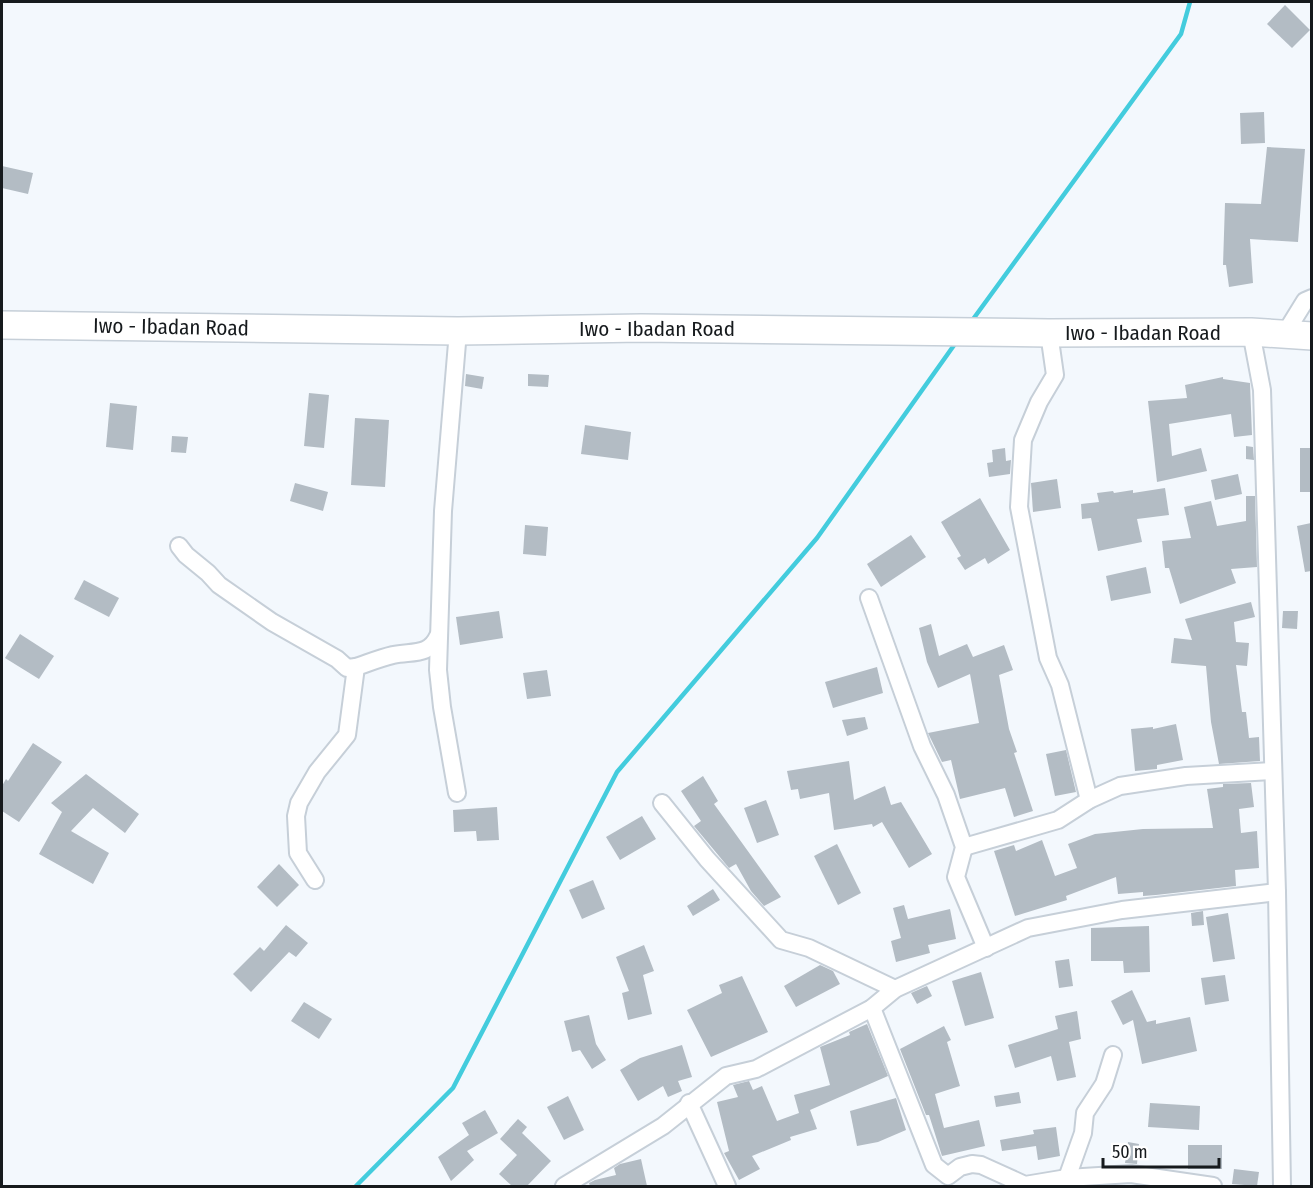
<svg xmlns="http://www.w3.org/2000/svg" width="1313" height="1188" font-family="'Fira Sans Condensed',sans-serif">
<rect width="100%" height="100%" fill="#f3f8fd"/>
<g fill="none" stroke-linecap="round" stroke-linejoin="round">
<!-- stream -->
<g stroke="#43ccdd" stroke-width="4.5">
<polyline points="971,322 1181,34 1190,2"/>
<polyline points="356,1186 453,1088 617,772 817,538 957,341"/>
</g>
</g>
<!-- building -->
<g fill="#b3bcc4">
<polygon points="1285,5 1310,30 1292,48 1267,24"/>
<polygon points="1264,112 1265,143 1241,144 1240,113"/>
<polygon points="1267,147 1305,149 1298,242 1250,239 1253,283 1229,287 1226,265 1223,265 1225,203 1261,204"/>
<polygon points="2,166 33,173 28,194 2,188"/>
<polygon points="466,374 484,377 482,389 465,386"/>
<polygon points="528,374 549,375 548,387 528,386"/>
<polygon points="1223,377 1223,379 1250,383 1252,435 1234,437 1231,414 1169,424 1172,456 1201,448 1207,471 1157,482 1148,401 1187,398 1185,385"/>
<polygon points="309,393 329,395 324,448 304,446"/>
<polygon points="110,403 137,406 133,450 106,447"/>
<polygon points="355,418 389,420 385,487 351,485"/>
<polygon points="585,425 631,432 628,460 581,454"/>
<polygon points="172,436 188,437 186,453 171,452"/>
<polygon points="1246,446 1253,447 1254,460 1246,459"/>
<polygon points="1005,448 1006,461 1011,460 1010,474 989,477 987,463 993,462 992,450"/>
<rect x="1300" y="448" width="11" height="44"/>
<polygon points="1238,474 1242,494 1215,500 1211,480"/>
<polygon points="1057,479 1061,508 1033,512 1031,483"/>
<polygon points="295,483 328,492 323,511 290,501"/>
<polygon points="1165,488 1169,515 1137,519 1142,542 1098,551 1091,518 1082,519 1081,504 1099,502 1097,493 1113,491 1114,493 1133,490 1133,493"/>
<polygon points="1246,496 1255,496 1257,567 1231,569 1236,583 1180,604 1169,568 1165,568 1162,541 1191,538 1184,507 1211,501 1217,526 1246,521"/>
<polygon points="980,498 1010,550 988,564 985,558 965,570 957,558 961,556 941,522"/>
<polygon points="1311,523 1311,571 1305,572 1297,526"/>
<polygon points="525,525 548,527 546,556 523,554"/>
<polygon points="911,535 926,557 881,587 867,564"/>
<polygon points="1146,567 1151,593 1111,601 1106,576"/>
<polygon points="84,580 119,598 109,617 74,599"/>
<polygon points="1251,602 1255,617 1234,622 1236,642 1249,643 1247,666 1236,665 1242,712 1246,712 1249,738 1259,737 1260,761 1219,764 1211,722 1206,666 1171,663 1174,638 1192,640 1185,619"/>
<polygon points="499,611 503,638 460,645 456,617"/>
<polygon points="1283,611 1298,611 1297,629 1282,628"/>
<polygon points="931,624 939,656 967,644 973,657 1004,645 1013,670 999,675 1009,729 1017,752 1014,753 1033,811 1014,817 1005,788 960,799 951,760 942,762 928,733 979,723 970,674 938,688 927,662 919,628"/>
<polygon points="20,634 54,656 39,679 5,658"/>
<polygon points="877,667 883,693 833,708 825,682"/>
<polygon points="547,670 551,696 527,699 523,673"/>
<polygon points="865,717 868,729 847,736 842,720"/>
<polygon points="1176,724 1183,760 1157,765 1157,769 1135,771 1131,729 1153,727 1153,729"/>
<polygon points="33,743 62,762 19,822 2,811 2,786 6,779 8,781"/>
<polygon points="1066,750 1076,792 1055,796 1046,754"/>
<polygon points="849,761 854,800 885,786 891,805 901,802 932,854 909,868 882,822 873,827 872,824 834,830 829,793 800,799 798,789 791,790 787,771"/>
<polygon points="86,774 139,814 125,833 93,808 71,831 109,853 93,884 39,854 62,812 51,803"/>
<polygon points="703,776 718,801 714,804 781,897 764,906 751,891 736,864 729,868 694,826 701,821 681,791"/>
<polygon points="1251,783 1254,807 1239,809 1241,833 1257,831 1259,868 1235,870 1236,886 1156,895 1143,896 1143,892 1118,894 1116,877 1066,896 1067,900 1015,916 994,851 1014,845 1016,851 1042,840 1055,876 1077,868 1068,844 1095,834 1143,829 1213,828 1207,789 1223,787 1223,784"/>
<polygon points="766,800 779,835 757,843 744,808"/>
<polygon points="497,807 499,840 477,841 476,831 454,832 453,810"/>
<polygon points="642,816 656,839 620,860 606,837"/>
<polygon points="837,844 861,893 838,905 814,856"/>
<polygon points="279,864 299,885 277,907 257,887"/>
<polygon points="593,880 605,909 582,919 569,890"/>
<polygon points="713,889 720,900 693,916 687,906"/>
<polygon points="904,905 908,919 950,909 956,939 928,945 930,953 896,962 891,941 901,938 893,908"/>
<polygon points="1203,911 1204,925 1192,926 1191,913"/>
<polygon points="1228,913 1235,959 1213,962 1206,917"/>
<polygon points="286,925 308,943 296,957 289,952 251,992 233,974 260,947 264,951"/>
<polygon points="1149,926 1150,972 1124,973 1123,961 1091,961 1091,928"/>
<polygon points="644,945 654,971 643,975 652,1014 628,1020 622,993 629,991 616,957"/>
<polygon points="1069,959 1073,986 1059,988 1055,961"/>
<polygon points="820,965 833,971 840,984 796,1007 784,986"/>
<polygon points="981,972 994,1018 965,1026 952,981"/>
<polygon points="1225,975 1229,1001 1205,1005 1201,978"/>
<polygon points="742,976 768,1032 711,1057 687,1010 722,993 719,985"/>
<polygon points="927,986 932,996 917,1004 911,993"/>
<polygon points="1132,990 1147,1022 1156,1020 1156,1024 1190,1017 1197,1051 1142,1064 1133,1020 1123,1025 1111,1001"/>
<polygon points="304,1002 332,1019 319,1039 291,1021"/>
<polygon points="1077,1011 1081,1039 1069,1042 1076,1077 1057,1081 1051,1056 1015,1068 1008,1045 1058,1029 1055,1016"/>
<polygon points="589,1015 596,1044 606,1060 592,1069 580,1050 572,1052 564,1021"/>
<polygon points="867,1024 888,1076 810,1110 817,1129 790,1137 791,1140 752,1156 760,1169 739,1180 724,1153 729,1151 717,1102 738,1097 733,1085 749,1081 753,1090 762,1086 777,1121 799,1113 794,1095 830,1085 820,1047 850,1035 849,1032"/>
<polygon points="944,1026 951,1040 947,1042 960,1086 935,1094 944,1128 979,1120 985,1146 942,1156 929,1115 926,1115 900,1049"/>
<polygon points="682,1045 692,1077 678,1081 682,1091 668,1097 663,1086 638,1101 620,1070 640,1058"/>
<polygon points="1019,1092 1021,1103 996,1107 994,1096"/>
<polygon points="568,1096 584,1130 564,1140 547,1107"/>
<polygon points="896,1098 906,1130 878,1142 857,1146 850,1111"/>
<polygon points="1150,1103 1200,1106 1199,1130 1148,1127"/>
<polygon points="485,1110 498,1133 467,1151 474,1160 451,1181 438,1157 469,1135 462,1123"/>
<polygon points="518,1119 527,1127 522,1133 551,1161 527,1186 512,1186 499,1174 517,1155 500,1139"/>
<polygon points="1056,1127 1060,1156 1038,1160 1036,1146 1002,1151 1000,1140 1034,1134 1033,1130"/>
<polygon points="1128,1142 1139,1144 1137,1164 1125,1163"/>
<rect x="1188" y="1145" width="34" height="24"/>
<polygon points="641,1159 647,1186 590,1186 589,1183 595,1180 616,1175 614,1168 620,1164"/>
<polygon points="1234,1169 1259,1172 1257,1186 1232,1184"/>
</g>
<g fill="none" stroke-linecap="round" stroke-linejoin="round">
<defs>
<g id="minor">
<polyline points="1251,332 1262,390 1277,892 1282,1186"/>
<polyline points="1049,333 1055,375 1039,402 1023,440 1019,507 1048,658 1060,685 1089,800"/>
<polyline points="1284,335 1305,301 1312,298"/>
<polyline points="179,546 186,555 208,573 219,585 272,622 337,659 347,668 356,667"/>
<polyline points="869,598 922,746 946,795 964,847 956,877 986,948"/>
<polyline points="457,793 442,707 438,670 443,511 458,331"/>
<polyline points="662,803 707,859 781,940 809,948 895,989"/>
<polyline points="964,847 1058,820 1089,800 1120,786 1186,776 1272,771"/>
<path d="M315 880 298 853 296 816 299 803 317 772 347 735 356 667C368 663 380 658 393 655 413 651 429 656 438 636"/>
<polyline points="872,1008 934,1165 948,1176 960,1167 972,1164 981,1165 1025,1185 1067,1178 1131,1174 1213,1186"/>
<polyline points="689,1103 727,1186"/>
<polyline points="1067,1178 1083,1133 1085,1113 1104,1084 1113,1055"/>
<polyline points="564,1186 663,1126 726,1076 756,1069 872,1008 895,989 1028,928 1122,910 1277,892"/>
</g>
<polyline id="primary" points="2,325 458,331 641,328 1049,333 1251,332 1312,336"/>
</defs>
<!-- minor casing -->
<use href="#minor" stroke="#c6cfd8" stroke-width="20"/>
<!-- primary casing -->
<use href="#primary" stroke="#c6cfd8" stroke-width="30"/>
<!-- minor -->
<use href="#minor" stroke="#fff" stroke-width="16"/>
<!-- primary -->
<use href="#primary" stroke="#fff" stroke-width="27"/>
</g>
<g text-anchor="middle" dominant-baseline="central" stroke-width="5" stroke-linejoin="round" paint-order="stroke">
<!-- street labels -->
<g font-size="21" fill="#161a1d" stroke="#fff">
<text transform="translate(171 327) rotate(1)">Iwo - Ibadan Road</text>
<text x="657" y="329">Iwo - Ibadan Road</text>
<text x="1143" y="333">Iwo - Ibadan Road</text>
</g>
</g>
<!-- border -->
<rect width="1313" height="1188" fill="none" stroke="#161a1d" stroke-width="6"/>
<!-- scale -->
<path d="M1103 1158v9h116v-9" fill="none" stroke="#161a1d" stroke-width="3"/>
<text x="1112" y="1158" font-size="18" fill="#161a1d" stroke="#ffffff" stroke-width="4.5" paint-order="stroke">50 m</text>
</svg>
